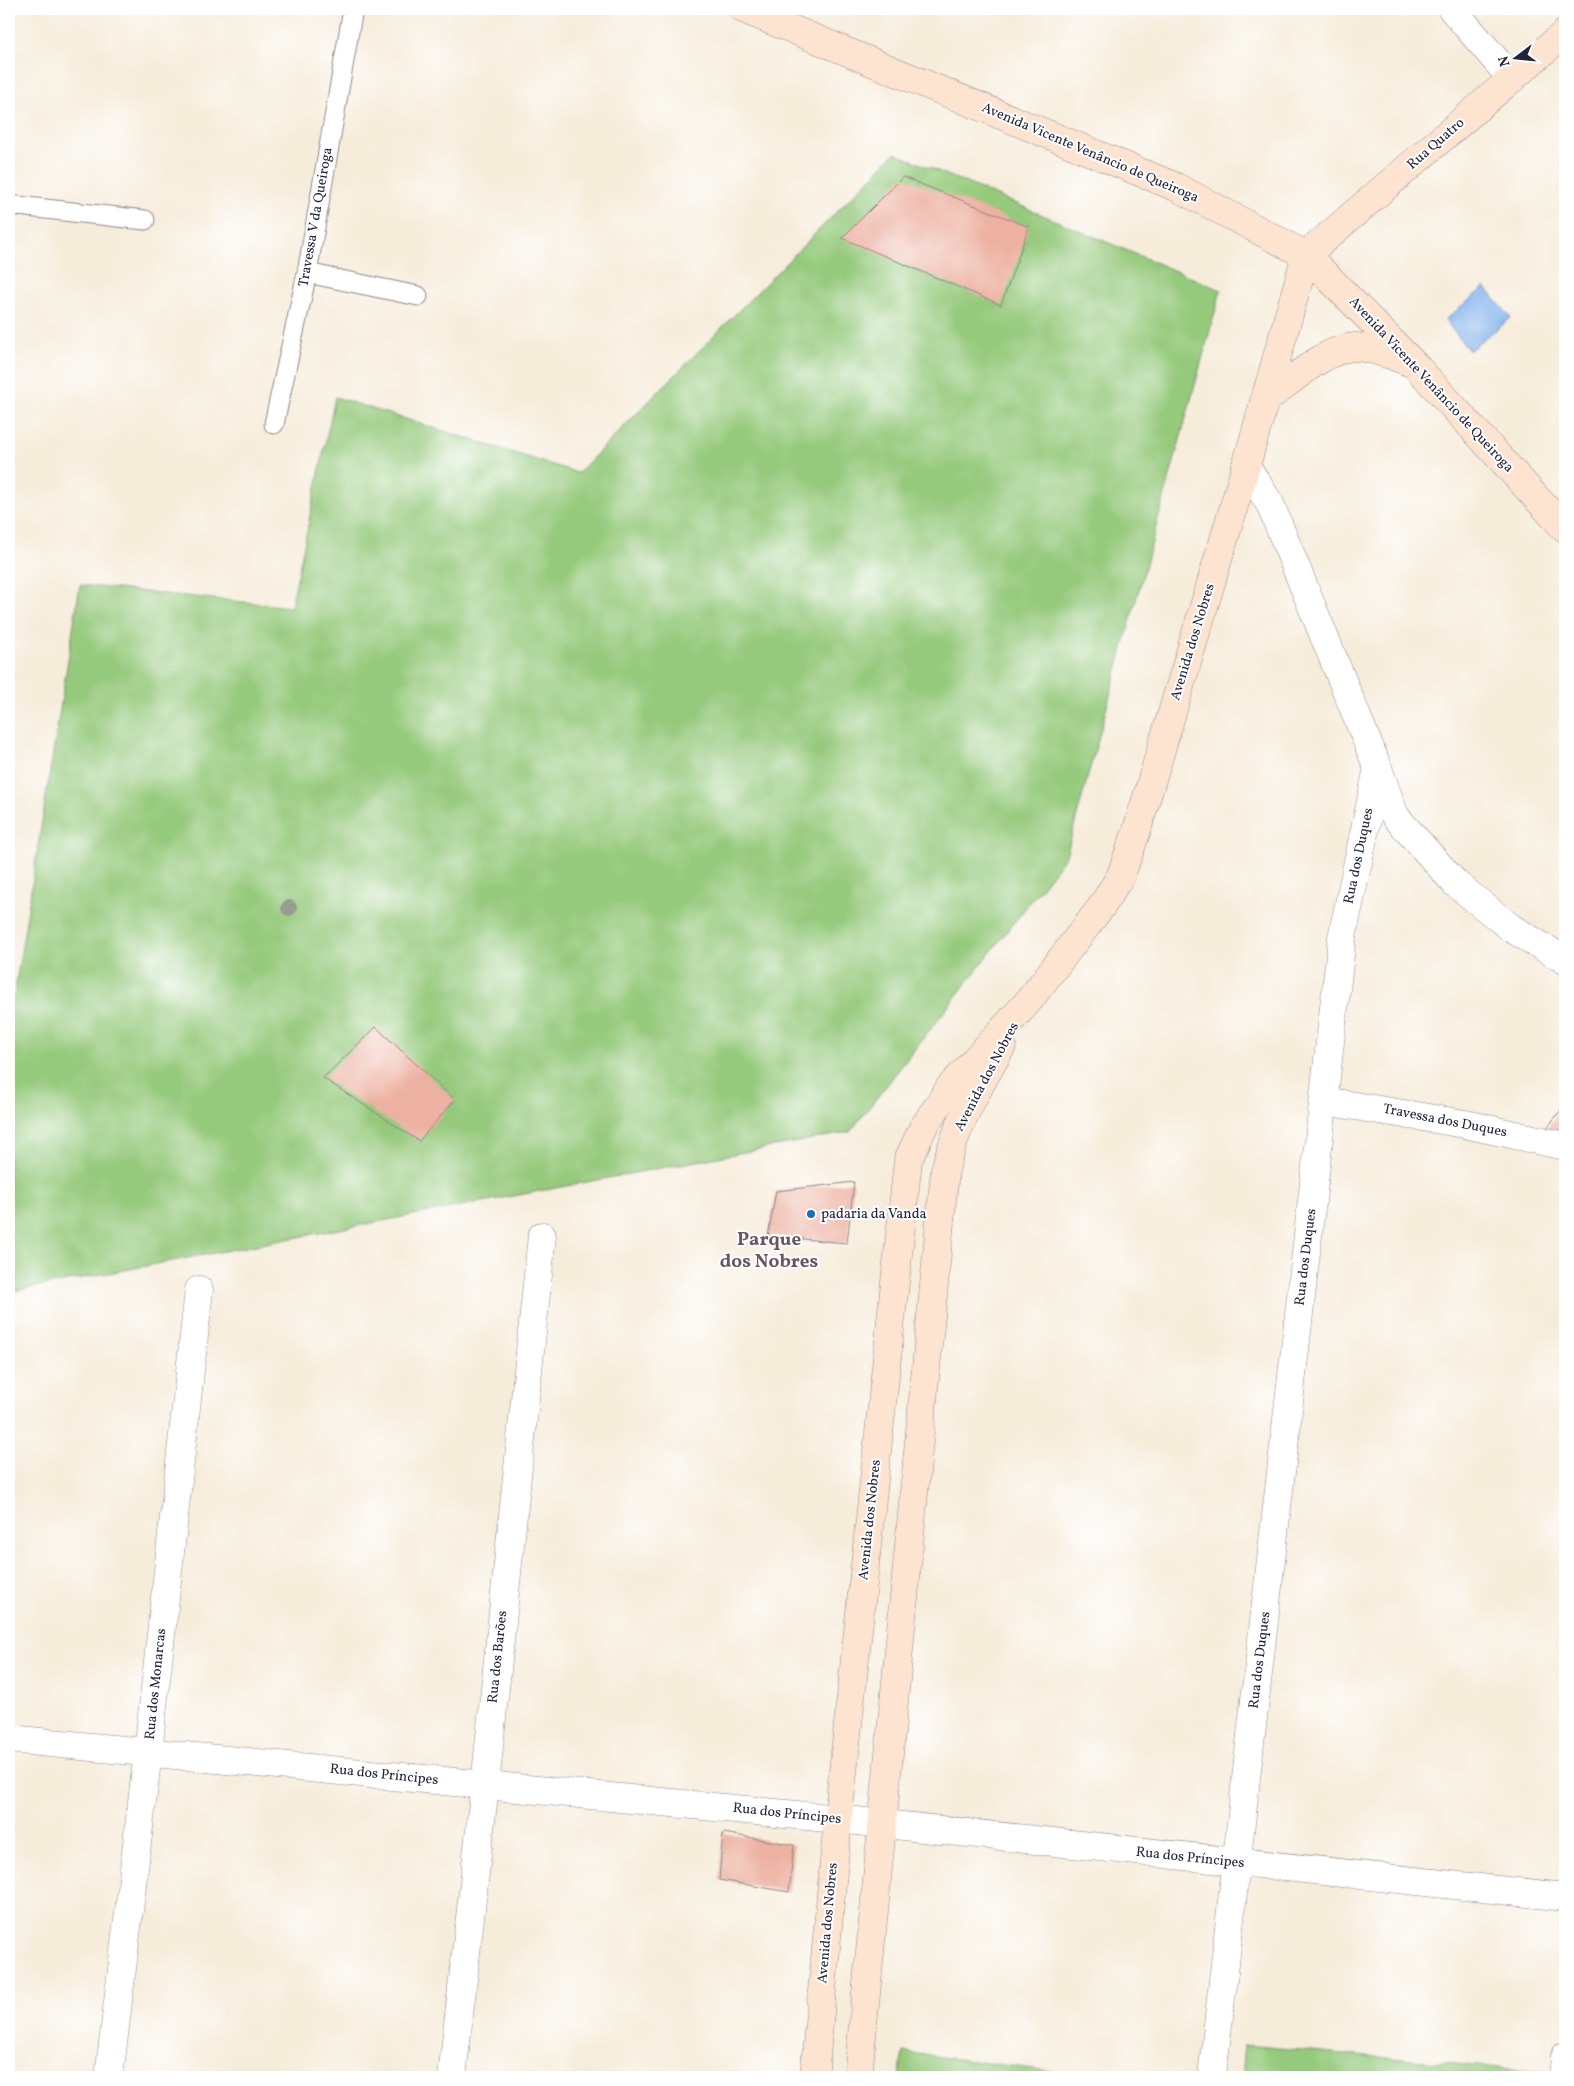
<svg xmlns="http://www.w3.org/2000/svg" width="1574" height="2086" font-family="Vollkorn,serif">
<rect width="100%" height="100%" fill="#fff"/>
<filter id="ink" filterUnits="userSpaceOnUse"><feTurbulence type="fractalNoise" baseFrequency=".02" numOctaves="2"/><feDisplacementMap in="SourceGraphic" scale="10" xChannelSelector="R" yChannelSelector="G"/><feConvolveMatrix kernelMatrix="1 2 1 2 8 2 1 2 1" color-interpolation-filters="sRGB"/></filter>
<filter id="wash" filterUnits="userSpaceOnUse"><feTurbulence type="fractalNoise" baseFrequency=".0096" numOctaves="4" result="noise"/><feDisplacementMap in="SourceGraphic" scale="20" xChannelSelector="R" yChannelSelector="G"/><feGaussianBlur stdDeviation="1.12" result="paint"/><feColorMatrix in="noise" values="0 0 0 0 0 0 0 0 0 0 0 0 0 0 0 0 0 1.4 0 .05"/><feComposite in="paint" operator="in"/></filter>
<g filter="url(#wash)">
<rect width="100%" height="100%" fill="#f6ecda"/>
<!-- green -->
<g fill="#95c97b" stroke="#5c765b">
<polygon points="895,153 1221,290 1066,856 850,1132 9,1292 9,1027 80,585 291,607 335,397 578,473"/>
<polygon points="1245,2045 1545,2072 1544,2077 1242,2077"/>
<polygon points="903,2052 1096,2077 899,2077"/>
</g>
<!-- water -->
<polygon fill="#7db0ea" stroke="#506992" points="1485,287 1511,318 1469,351 1445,320"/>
<g id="blocks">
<!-- building -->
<g fill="#edb1a1">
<polygon points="903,177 1029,227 1001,305 842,238"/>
<polygon points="376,1027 455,1100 419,1141 323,1078"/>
<polygon points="1565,1105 1565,1133 1542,1134"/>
<polygon points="854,1182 847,1243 768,1236 776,1191"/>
<polygon points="723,1833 794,1845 789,1892 719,1880"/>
</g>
</g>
</g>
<g filter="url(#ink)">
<use href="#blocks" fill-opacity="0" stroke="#8c878a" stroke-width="1"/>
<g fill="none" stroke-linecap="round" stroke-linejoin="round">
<defs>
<g id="lane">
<polyline points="9,205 145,220"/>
<polyline points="307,273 418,296"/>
<polyline points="274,424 307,273 353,9"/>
</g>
<g id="street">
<polyline points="1452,9 1512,79"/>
<polyline points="1378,768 1395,816 1455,883 1511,928 1565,960"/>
<polyline points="1324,1101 1465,1124 1565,1146"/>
<polyline points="9,1739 838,1819 1565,1897"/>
<polyline points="109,2077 148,1752 199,1290"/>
<polyline points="452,2077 485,1785 542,1236"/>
<polyline points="1212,2077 1342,937 1378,768 1270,504 1246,466"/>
<polyline points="1563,2077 1565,2056"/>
</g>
<g id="secondary">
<polyline points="743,9 1176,187 1306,255 1414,364 1565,529"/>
<polyline points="1306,255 1565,33"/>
<path d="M1264 401C1288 384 1327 346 1357 347 1375 348 1392 356 1409 362"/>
<polyline points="814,2077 838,1819 908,1160 923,1128 950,1087 1027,1003 1102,906 1121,875 1136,833 1246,466 1306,255"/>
<path d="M858 2077 945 1170C957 1121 978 1089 1002 1046"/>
</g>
</defs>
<!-- lane casing -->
<use href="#lane" stroke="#8c878a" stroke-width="21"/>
<!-- street casing -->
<use href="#street" stroke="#8c878a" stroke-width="29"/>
<!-- secondary casing -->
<use href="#secondary" stroke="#8c878a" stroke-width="29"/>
<!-- lane -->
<use href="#lane" stroke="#fff" stroke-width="19"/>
<!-- street -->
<use href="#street" stroke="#fff" stroke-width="28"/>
<!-- secondary -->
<use href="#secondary" stroke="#fde4d1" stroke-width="28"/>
</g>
<!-- trees -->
<circle fill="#979d8f" cx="289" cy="908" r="8"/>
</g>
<!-- markers -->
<circle fill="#1f6fb2" stroke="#fff" stroke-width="2" cx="811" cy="1214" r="5"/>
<g text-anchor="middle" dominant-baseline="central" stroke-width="4" stroke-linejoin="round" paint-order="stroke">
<!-- street labels -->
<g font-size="14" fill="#22223b" stroke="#fff">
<text transform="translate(1436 144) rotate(-41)">Rua Quatro</text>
<text transform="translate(1090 153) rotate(23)">Avenida Vicente Venâncio de Queiroga</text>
<text transform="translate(316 217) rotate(-80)">Travessa V da Queiroga</text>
<text transform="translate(1431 385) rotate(47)">Avenida Vicente Venâncio de Queiroga</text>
<text transform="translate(1193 642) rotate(-73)">Avenida dos Nobres</text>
<text transform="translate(1359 856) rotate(-78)">Rua dos Duques</text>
<text transform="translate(987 1077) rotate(-62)">Avenida dos Nobres</text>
<text transform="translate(1445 1121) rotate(11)">Travessa dos Duques</text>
<text transform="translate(1306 1257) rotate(-83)">Rua dos Duques</text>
<text transform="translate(870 1520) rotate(-84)">Avenida dos Nobres</text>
<text transform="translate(498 1657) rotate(-84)">Rua dos Barões</text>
<text transform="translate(1260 1660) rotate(-83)">Rua dos Duques</text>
<text transform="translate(156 1684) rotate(-84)">Rua dos Monarcas</text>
<text transform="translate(384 1775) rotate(6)">Rua dos Príncipes</text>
<text transform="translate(787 1814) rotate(6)">Rua dos Príncipes</text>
<text transform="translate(1190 1858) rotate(6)">Rua dos Príncipes</text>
<text transform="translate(828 1923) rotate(-85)">Avenida dos Nobres</text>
</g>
<!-- poi labels -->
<g font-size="14" fill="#22223b" stroke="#fff" text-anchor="start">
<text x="821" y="1214">padaria da Vanda</text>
</g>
<!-- district labels -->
<g font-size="19" font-weight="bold" fill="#69545f" stroke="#fff">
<text x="769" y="1240">Parque<tspan x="769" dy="22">dos Nobres</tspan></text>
</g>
</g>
<!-- margin -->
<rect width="1574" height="2086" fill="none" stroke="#fff" stroke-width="30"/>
<!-- north arrow -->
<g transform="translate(1516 58) rotate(254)" stroke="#ffffff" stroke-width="4" paint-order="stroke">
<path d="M0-4L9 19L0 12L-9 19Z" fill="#22223b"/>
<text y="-8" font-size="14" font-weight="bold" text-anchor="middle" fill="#22223b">N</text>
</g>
</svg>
